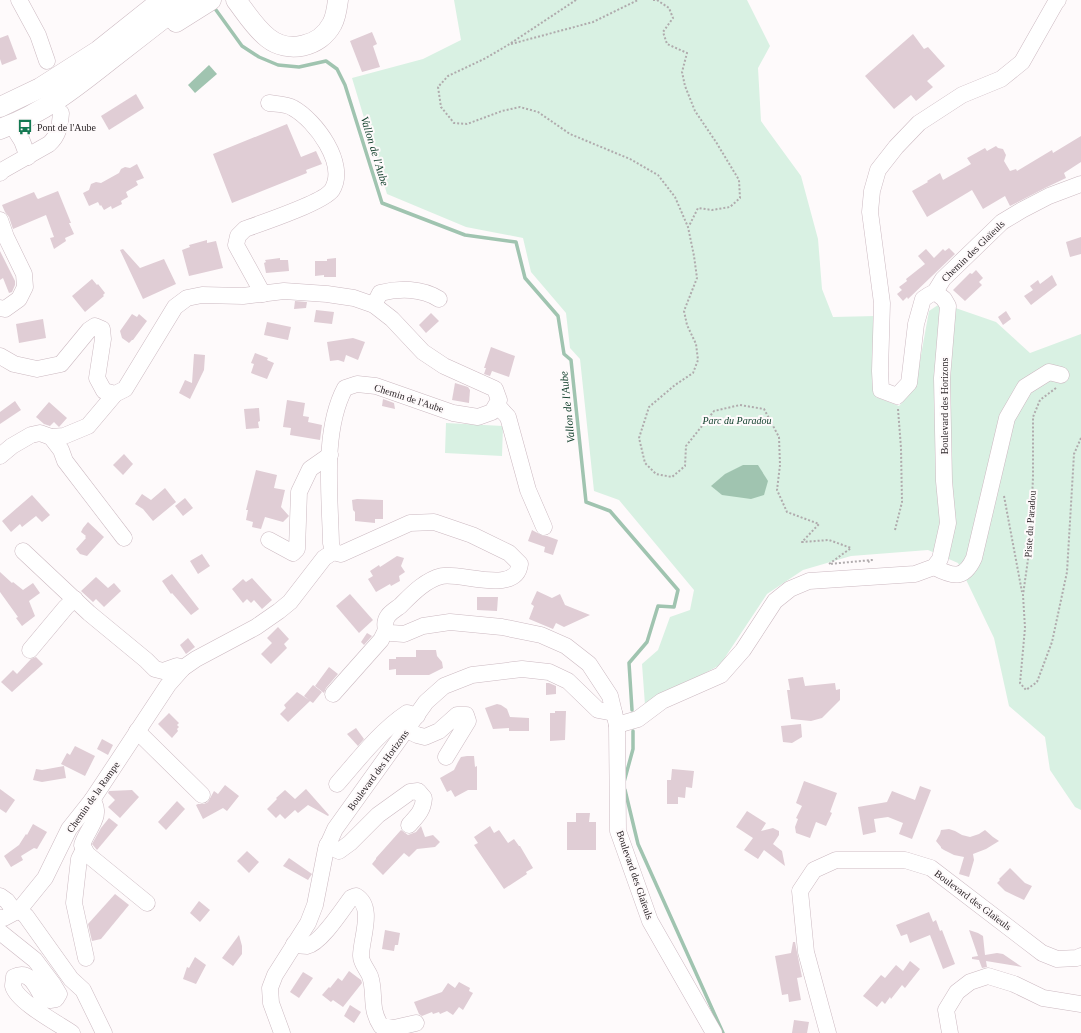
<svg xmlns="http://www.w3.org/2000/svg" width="1081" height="1033" font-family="Georgia,serif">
<rect width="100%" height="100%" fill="#fefafb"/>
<!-- green -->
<g fill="#d9f1e3">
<polygon points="454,0 747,0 770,46 758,68 761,121 801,176 818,239 822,289 833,317 876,316 875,364 876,397 899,406 915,388 929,311 941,303 996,322 1030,353 1081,334 1081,810 1075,807 1050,770 1045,737 1009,706 994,638 958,563 928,550 851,556 803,570 767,594 720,665 645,705 642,664 658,650 670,617 690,610 694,590 619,500 594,491 580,359 570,348 566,313 531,272 523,238 466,227 387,194 352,78 423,59 461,40"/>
<polygon points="446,423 503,426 502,456 445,453"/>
</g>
<!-- water -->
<g fill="#a0c4b0">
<polygon points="209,65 217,74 195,93 188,85"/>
<polygon points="743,465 758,465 768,481 764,495 751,499 722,495 711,486 725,474"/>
</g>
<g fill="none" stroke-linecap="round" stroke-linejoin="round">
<!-- stream -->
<g stroke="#a0c4b0" stroke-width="3.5">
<polyline points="216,10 242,46 259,57 278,65 299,67 326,61 337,69 345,85 382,203 465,235 516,242 525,278 558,316 564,354 571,360 586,502 610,511 678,590 674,607 658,606 647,642 629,663 632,710"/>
<polyline points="624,782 633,749 633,731"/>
<polyline points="625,790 638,844 723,1033"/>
</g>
</g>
<!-- building -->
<g fill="#e0cdd5">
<polygon points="372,32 377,44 373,46 380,67 362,72 350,41"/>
<polygon points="913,34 924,49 928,47 945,66 927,81 933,87 916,101 911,95 894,109 865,76"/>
<polygon points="8,35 17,59 2,65 0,59 0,38"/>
<polygon points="136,94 144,108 109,130 101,116"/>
<polygon points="287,124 301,157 316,151 322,164 306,170 307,173 232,203 213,154"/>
<polygon points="1081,136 1081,162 1064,173 1066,178 1045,188 1010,206 1005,196 983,209 972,190 927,217 912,191 928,182 927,181 940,173 943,180 971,164 967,158 985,148 987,151 996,146 998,148 1003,149 1006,155 1004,161 1010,171 1016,169 1017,171 1052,150 1053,153"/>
<polygon points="137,164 144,178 136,181 138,185 126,192 128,197 121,201 122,204 112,209 111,206 104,210 101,205 100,206 98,202 89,206 83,193 89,190 91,184 96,182 101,183 119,173 121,169 125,167 130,168"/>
<polygon points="58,191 71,223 69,223 74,234 65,238 66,241 54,249 50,238 54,237 46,215 13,229 9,217 5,212 2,205 34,192 37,198 38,199"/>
<polygon points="1081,237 1081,254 1070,257 1066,242"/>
<polygon points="207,240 207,243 216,241 223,268 189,276 182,250 190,247 189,245"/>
<polygon points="949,248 955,254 908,299 907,297 903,301 897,294 902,290 899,287 907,281 906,279 925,264 918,256 926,249 934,258 943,249 945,251"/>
<polygon points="123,249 140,268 164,259 176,284 143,299 120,250"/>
<polygon points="0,251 15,281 15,285 12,292 9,293 3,278 0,280"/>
<polygon points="280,258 280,260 288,260 289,271 266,273 264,263 266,262 265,260"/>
<polygon points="336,258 336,277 324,277 324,275 315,276 315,261 327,261 327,259"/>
<polygon points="976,270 983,278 979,282 982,285 965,301 953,290 970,273 972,274"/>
<polygon points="1052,275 1057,285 1031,305 1024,296 1033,290 1030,286 1038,280 1040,284"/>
<polygon points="92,279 97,285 98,284 105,293 103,295 104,296 85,312 72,296"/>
<polygon points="295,301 307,302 306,308 294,309"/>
<polygon points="316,310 334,312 332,324 314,322"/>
<polygon points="1006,311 1011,319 1003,325 998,317"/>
<polygon points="431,313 439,321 426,333 419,325"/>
<polygon points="132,314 137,317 139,314 147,321 133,340 132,340 129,343 122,338 120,331"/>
<polygon points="43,319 46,338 19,343 16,324"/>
<polygon points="267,322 291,327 288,340 264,335"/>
<polygon points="353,338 365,342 358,360 346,355 344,362 338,360 330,361 327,342"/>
<polygon points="491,347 515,356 509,377 492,371 490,376 484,374 486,368 484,368"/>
<polygon points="255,353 268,358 267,360 274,363 267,379 251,373 254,364 251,363"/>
<polygon points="194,354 205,355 204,370 190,399 179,393 185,380 192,383"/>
<polygon points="455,383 468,387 470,390 469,403 452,400"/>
<polygon points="383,399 394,403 395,409 382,406"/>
<polygon points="287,400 305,403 303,416 309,417 308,422 322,425 320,440 290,435 291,428 283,427"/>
<polygon points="15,401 21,410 0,424 0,412"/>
<polygon points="49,402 67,418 59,427 54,422 50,426 44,424 36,417"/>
<polygon points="259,408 260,421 258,422 259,428 246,429 244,409"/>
<polygon points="124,454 133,464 123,475 113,465"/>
<polygon points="256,470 277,475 274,488 285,490 281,507 289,516 283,522 265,517 261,529 252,527 253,522 246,520 248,510 246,510"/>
<polygon points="165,488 176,502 153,521 143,509 135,504 142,494 151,500"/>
<polygon points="32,495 50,515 42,522 36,516 22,527 20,524 11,532 2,521"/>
<polygon points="185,498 193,508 183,516 175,506"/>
<polygon points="357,499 383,500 383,519 375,519 375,523 355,521 355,512 353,510 352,500"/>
<polygon points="88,522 104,537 87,556 80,554 76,549 86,538 85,537 86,536 81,532 83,528"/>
<polygon points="532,530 543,536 547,536 558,540 553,555 544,552 545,547 528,541"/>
<polygon points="202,554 210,566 198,574 190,561"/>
<polygon points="397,556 404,558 401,566 405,572 399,576 400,581 391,586 390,584 376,592 368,579 373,576 370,571 379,565 380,567"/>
<polygon points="0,572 12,583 13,582 23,590 33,583 40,593 29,601 35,616 22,626 16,618 18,617 0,592"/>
<polygon points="172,574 199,609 191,615 172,593 171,594 162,581"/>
<polygon points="96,577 108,588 114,583 121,591 104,607 96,599 93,602 81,591"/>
<polygon points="252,578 272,600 262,609 254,600 251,603 247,599 243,603 232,589 243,579 246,582"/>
<polygon points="537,591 552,598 560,594 565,605 590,615 564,627 556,623 553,629 529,619 534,606 531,604"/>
<polygon points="350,594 373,620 359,633 336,606"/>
<polygon points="477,597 498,597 497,611 477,610"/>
<polygon points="278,627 289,639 284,644 287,648 271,664 261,654 272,643 267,638"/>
<polygon points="367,633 372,636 364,645 361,642"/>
<polygon points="188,638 195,647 186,654 180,645"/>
<polygon points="416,650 436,650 437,656 442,662 443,668 429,675 396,675 396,669 389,670 389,659 396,659 396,657 416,657"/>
<polygon points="36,657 43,664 12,692 1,682 13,670 17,674 31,659"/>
<polygon points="329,667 338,674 326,688 324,693 315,686"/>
<polygon points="803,677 805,686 835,683 836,690 840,689 840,700 822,718 811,721 791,719 787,690 790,690 788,679"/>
<polygon points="546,683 549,683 556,686 556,694 546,695"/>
<polygon points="313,685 322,692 313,703 310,701 288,722 280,714 286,708 284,705 297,692 309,700 304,696"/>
<polygon points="497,704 501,705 507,709 510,717 529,718 529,731 509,731 509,728 493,729 485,708"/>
<polygon points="555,711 566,711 565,740 550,741 550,713 555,713"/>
<polygon points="169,713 179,723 177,725 179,727 177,729 178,731 172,738 158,724"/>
<polygon points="801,724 802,737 792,743 783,742 781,726"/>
<polygon points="356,728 364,739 358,746 347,734"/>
<polygon points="102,739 113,745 108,755 97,749"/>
<polygon points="75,746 95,756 85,776 61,764 67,753 70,755"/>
<polygon points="467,756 474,756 475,767 477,766 477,790 468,790 455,797 451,790 447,792 440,778 454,770 458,762 461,757"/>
<polygon points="64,766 66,778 42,782 33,780 36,769 42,770"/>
<polygon points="672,769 694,771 692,788 686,787 685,798 678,797 678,804 667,804 667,780 671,780"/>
<polygon points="804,781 837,793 830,812 832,813 826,826 816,822 810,838 796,833 795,827 798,819 796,818 802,806 796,803"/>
<polygon points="225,785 239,796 227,811 223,808 203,819 196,805 198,804 204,804 208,802 214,791 218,794"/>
<polygon points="920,786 931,790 912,839 899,834 903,823 888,817 874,819 876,832 863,835 858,807 887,802 892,791 915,800"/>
<polygon points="0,789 15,800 6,813 0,809"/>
<polygon points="306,789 329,815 328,816 308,805 298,813 295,810 285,819 280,814 276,818 267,809 277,799 276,798 285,790 295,799"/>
<polygon points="132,790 139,797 120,818 108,807 115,800 108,793 109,791"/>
<polygon points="177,801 185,809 166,830 158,822"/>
<polygon points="747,811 766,823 761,831 773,828 779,831 779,835 773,844 782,851 785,866 764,850 758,859 744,850 753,838 736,827"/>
<polygon points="576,813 590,813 589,822 596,822 596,850 567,850 567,822 576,822"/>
<polygon points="109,818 118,825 97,850 92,844 101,828"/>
<polygon points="33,824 47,832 37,849 34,848 21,856 23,860 11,867 4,856 19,845 26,834 27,835"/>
<polygon points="421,826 425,837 433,835 440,842 435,847 417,849 409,857 404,853 383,875 372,864 376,859 376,858 401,830 408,835 416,832"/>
<polygon points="490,826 494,833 499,830 508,843 514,839 519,846 520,846 533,868 526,872 527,874 504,889 474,845 478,843 474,837"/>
<polygon points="949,829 955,831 962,835 970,837 979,834 985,830 993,837 999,841 986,849 973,854 974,860 969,877 959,874 964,857 954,855 944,850 941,848 941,847 936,841 940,834 941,830"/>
<polygon points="247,851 259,862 249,873 237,861"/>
<polygon points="289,858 312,874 308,880 283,866"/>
<polygon points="1010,868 1025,883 1032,886 1024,900 1005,891 997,883 1000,880 999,879"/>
<polygon points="115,894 129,905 101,939 92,941 88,924"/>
<polygon points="199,901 210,910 200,922 190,913"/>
<polygon points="929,912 933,922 936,920 940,931 942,930 955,964 943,969 930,935 910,943 907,934 901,936 896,925"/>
<polygon points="385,930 400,933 398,945 395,945 394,951 382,949"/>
<polygon points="969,930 978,933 983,936 985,955 997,953 1003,954 1022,967 986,961 987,967 982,968 979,960 972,959 972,957 978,956"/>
<polygon points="239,935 242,946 242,954 233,966 222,958"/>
<polygon points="793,942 795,942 802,977 797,978 801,1000 789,1002 788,994 782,995 775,956 791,953"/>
<polygon points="195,957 206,965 196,984 183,979 187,967 189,968"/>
<polygon points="910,961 920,969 905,988 902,985 891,999 890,997 885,1004 882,1001 877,1007 863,996 881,975 885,978 896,965 903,971"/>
<polygon points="349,971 361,980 362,983 343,1007 333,1000 331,1002 322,995 329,987 330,988 338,978 342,981"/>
<polygon points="303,972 313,978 299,998 290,992"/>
<polygon points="459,982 470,988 469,991 473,993 463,1010 459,1007 453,1015 447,1011 440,1014 439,1012 433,1014 432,1012 422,1016 419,1014 414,1002 442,992 448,983 455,988"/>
<polygon points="350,1005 361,1012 354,1023 344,1016"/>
<polygon points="794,1020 809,1022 807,1033 792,1033"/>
</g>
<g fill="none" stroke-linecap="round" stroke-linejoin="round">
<defs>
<g id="minor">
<polyline points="19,0 38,35 47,61"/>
<polyline points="12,125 22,141 28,157"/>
<path d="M0 173 3 170 49 144C59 135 60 125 61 113"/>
<polyline points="0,220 6,237 24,274 25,287 19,299 5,309 0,308"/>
<polyline points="935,292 943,279 1002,222 1022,210 1049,196 1081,184"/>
<path d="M263 294 236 245 238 236 245 229C262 223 324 202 332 190 348 164 315 120 293 108 287 104 276 104 269 103"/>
<path d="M374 305 380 293C399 288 422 288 439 299"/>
<path d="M0 356 14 364 37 369 61 364 89 330 95 326 102 329 103 339 97 378 104 391 115 394 125 389 175 307 187 298 202 295 243 296 284 291 327 294 354 298 374 305 392 319 423 352 444 366 495 389 499 400 492 412 478 417 453 413 376 386 357 384 345 388C322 431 330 495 331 543L333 552"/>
<polyline points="497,405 508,417 528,490 544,527"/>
<polyline points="51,437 61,450 65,461 124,538"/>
<polyline points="0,456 12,446 31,435 40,433 51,437 64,436 88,426 115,394"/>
<polyline points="269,540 293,553 297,549 299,492 310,469 330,455"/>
<polyline points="23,551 89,613 146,660 155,669 163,671 177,666 183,668"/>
<path d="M333 552 341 554 410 523 434 522 472 535 509 553 520 564C516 595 462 572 442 576 425 580 412 594 400 606 396 609 391 612 388 616 385 620 385 626 386 630L391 633 404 634 423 626 450 622 502 627 541 635 566 646 589 664 610 696 617 725 618 831 650 921 714 1033"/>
<path d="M934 567C953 577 964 580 974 558L1007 418 1025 387 1049 372 1061 375"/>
<polyline points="30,650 66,607 75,599"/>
<polyline points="333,694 381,640 386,630"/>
<polyline points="617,725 638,719 662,701 721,675 743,650 775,601 790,589 809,581 915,574 934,567 940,559 948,523 944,481 942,378 948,306 944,299 935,292 929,295 923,299 916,324 909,383 897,396 881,390 880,371 882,303 870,212 872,191 878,170 896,147 919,123 962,95 1001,79 1022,62 1056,2 1058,0"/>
<polyline points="407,730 417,735 425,737 439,731 457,715 466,715 468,721 446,757"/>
<polyline points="137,731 202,795"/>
<path d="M337 784C358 760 380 731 407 713L417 716"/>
<path d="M92 800C104 815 87 829 82 845L87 854 147 903"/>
<path d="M327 845 339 851 350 843 378 815 410 792 418 791 424 798C423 811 417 816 409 825"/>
<polyline points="84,849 79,859 74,903 86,958"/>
<polyline points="0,896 7,901 15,912"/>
<polyline points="19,910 26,916 71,979 83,990 104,1033"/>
<polyline points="0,918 4,918 19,910 45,878 69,829 92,800 168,685 183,668 196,659 256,627 279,611 290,602 324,558 333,552"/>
<path d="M0 932 35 960 53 984 59 994 56 999 50 1000 43 998C36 987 30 969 14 977 14 979 13 984 13 986 17 1002 59 1024 72 1033"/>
<path d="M294 944C298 945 303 946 307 946 321 943 342 910 351 898L356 896C375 907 361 938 361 956 361 963 367 969 370 976 376 993 369 1008 381 1026L394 1028 416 1023"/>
<polyline points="282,1033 271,1003 270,988 275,975 308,923 315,905 326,849 335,829 426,702 444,686 472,675 522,669 549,672 568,681 598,710 614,713"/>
<polyline points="828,1033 806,952 800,891 814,870 836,860 905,860 931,868 1042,953 1057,959 1077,958 1081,956"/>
<polyline points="950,1033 946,1010 957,992 970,982 988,976 1014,984 1043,998 1081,1004"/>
</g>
<g id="major">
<path d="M236 0C246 13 255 28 268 38 288 54 320 47 332 24 336 17 337 8 338 0"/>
<polyline points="176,22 211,0"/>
<polyline points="0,107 40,88 98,51 162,0"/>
<path d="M0 129C42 114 76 87 110 60 136 40 161 20 187 0"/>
</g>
</defs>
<!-- minor casing -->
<use href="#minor" stroke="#ccb9c1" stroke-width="17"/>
<!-- major casing -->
<use href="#major" stroke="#ccb9c1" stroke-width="21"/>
<!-- path -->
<g stroke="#b0abad" stroke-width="2" stroke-dasharray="2 2" stroke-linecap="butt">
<polyline points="576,0 508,45 484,59 448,76 438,87 441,107 454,123 467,124 502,111 520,107 538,112 570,134 630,159 658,175 675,197 688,227 694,256 697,278 684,311 687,325 696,344 698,360 693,373 675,385 649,407 639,438 645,463 656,474 672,477 685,466 686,446 714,411 740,405 764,409 779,437 780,465 777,490 787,512 819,524 802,542 829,540 851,548 829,564 872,560 868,562"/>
<polyline points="653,0 657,0 669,8 673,18 663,32 667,44 687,53 682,72 685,86 695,111 716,142 739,180 740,198 730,207 712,210 698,208 689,226"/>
<polyline points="511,44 593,22 638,0"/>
<polyline points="1056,388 1040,400 1033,417 1033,477 1030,545 1023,595 1025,628 1020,683 1026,690 1037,682 1052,642 1067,572 1074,454 1081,438"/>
<polyline points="1004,496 1022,592"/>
<polyline points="895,530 902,502 901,448 898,409"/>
</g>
<!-- minor -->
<use href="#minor" stroke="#fff" stroke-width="16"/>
<!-- major -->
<use href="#major" stroke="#fff" stroke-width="20"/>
</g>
<!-- icons -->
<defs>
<symbol id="bus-bare" viewBox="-9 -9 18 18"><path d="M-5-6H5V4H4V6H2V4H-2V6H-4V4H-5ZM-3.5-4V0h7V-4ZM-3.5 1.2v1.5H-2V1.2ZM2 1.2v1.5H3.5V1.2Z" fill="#137952" stroke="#fefafb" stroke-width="2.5" paint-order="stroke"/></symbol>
</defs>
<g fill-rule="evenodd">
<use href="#bus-bare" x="14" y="116" width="22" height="22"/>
</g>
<g text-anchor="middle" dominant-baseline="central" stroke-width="4" stroke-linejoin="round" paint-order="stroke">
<!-- poi labels -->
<g font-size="10" fill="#261f22" stroke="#fefafb" text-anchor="start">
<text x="37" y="127">Pont de l'Aube</text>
</g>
<!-- street labels -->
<g font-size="10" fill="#261f22" stroke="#fefafb">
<text transform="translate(973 251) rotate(-44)">Chemin des Glaïeuls</text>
<text transform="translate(409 398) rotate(18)">Chemin de l'Aube</text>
<text transform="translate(944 406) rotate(-90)">Boulevard des Horizons</text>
<text transform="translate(1030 524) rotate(-86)">Piste du Paradou</text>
<text transform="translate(378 770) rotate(-54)">Boulevard des Horizons</text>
<text transform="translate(93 797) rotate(-55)">Chemin de la Rampe</text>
<text transform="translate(635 875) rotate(71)">Boulevard des Glaïeuls</text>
<text transform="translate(973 900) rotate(37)">Boulevard des Glaïeuls</text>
</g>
<!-- park labels -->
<g font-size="10" font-style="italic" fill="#0a3b27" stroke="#fefafb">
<text x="737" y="420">Parc du Paradou</text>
</g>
<!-- water labels -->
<g font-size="11" font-style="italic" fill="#13412d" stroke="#fefafb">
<text transform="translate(375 151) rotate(73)">Vallon de l'Aube</text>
<text transform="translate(567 407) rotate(-96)">Vallon de l'Aube</text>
</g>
</g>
</svg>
